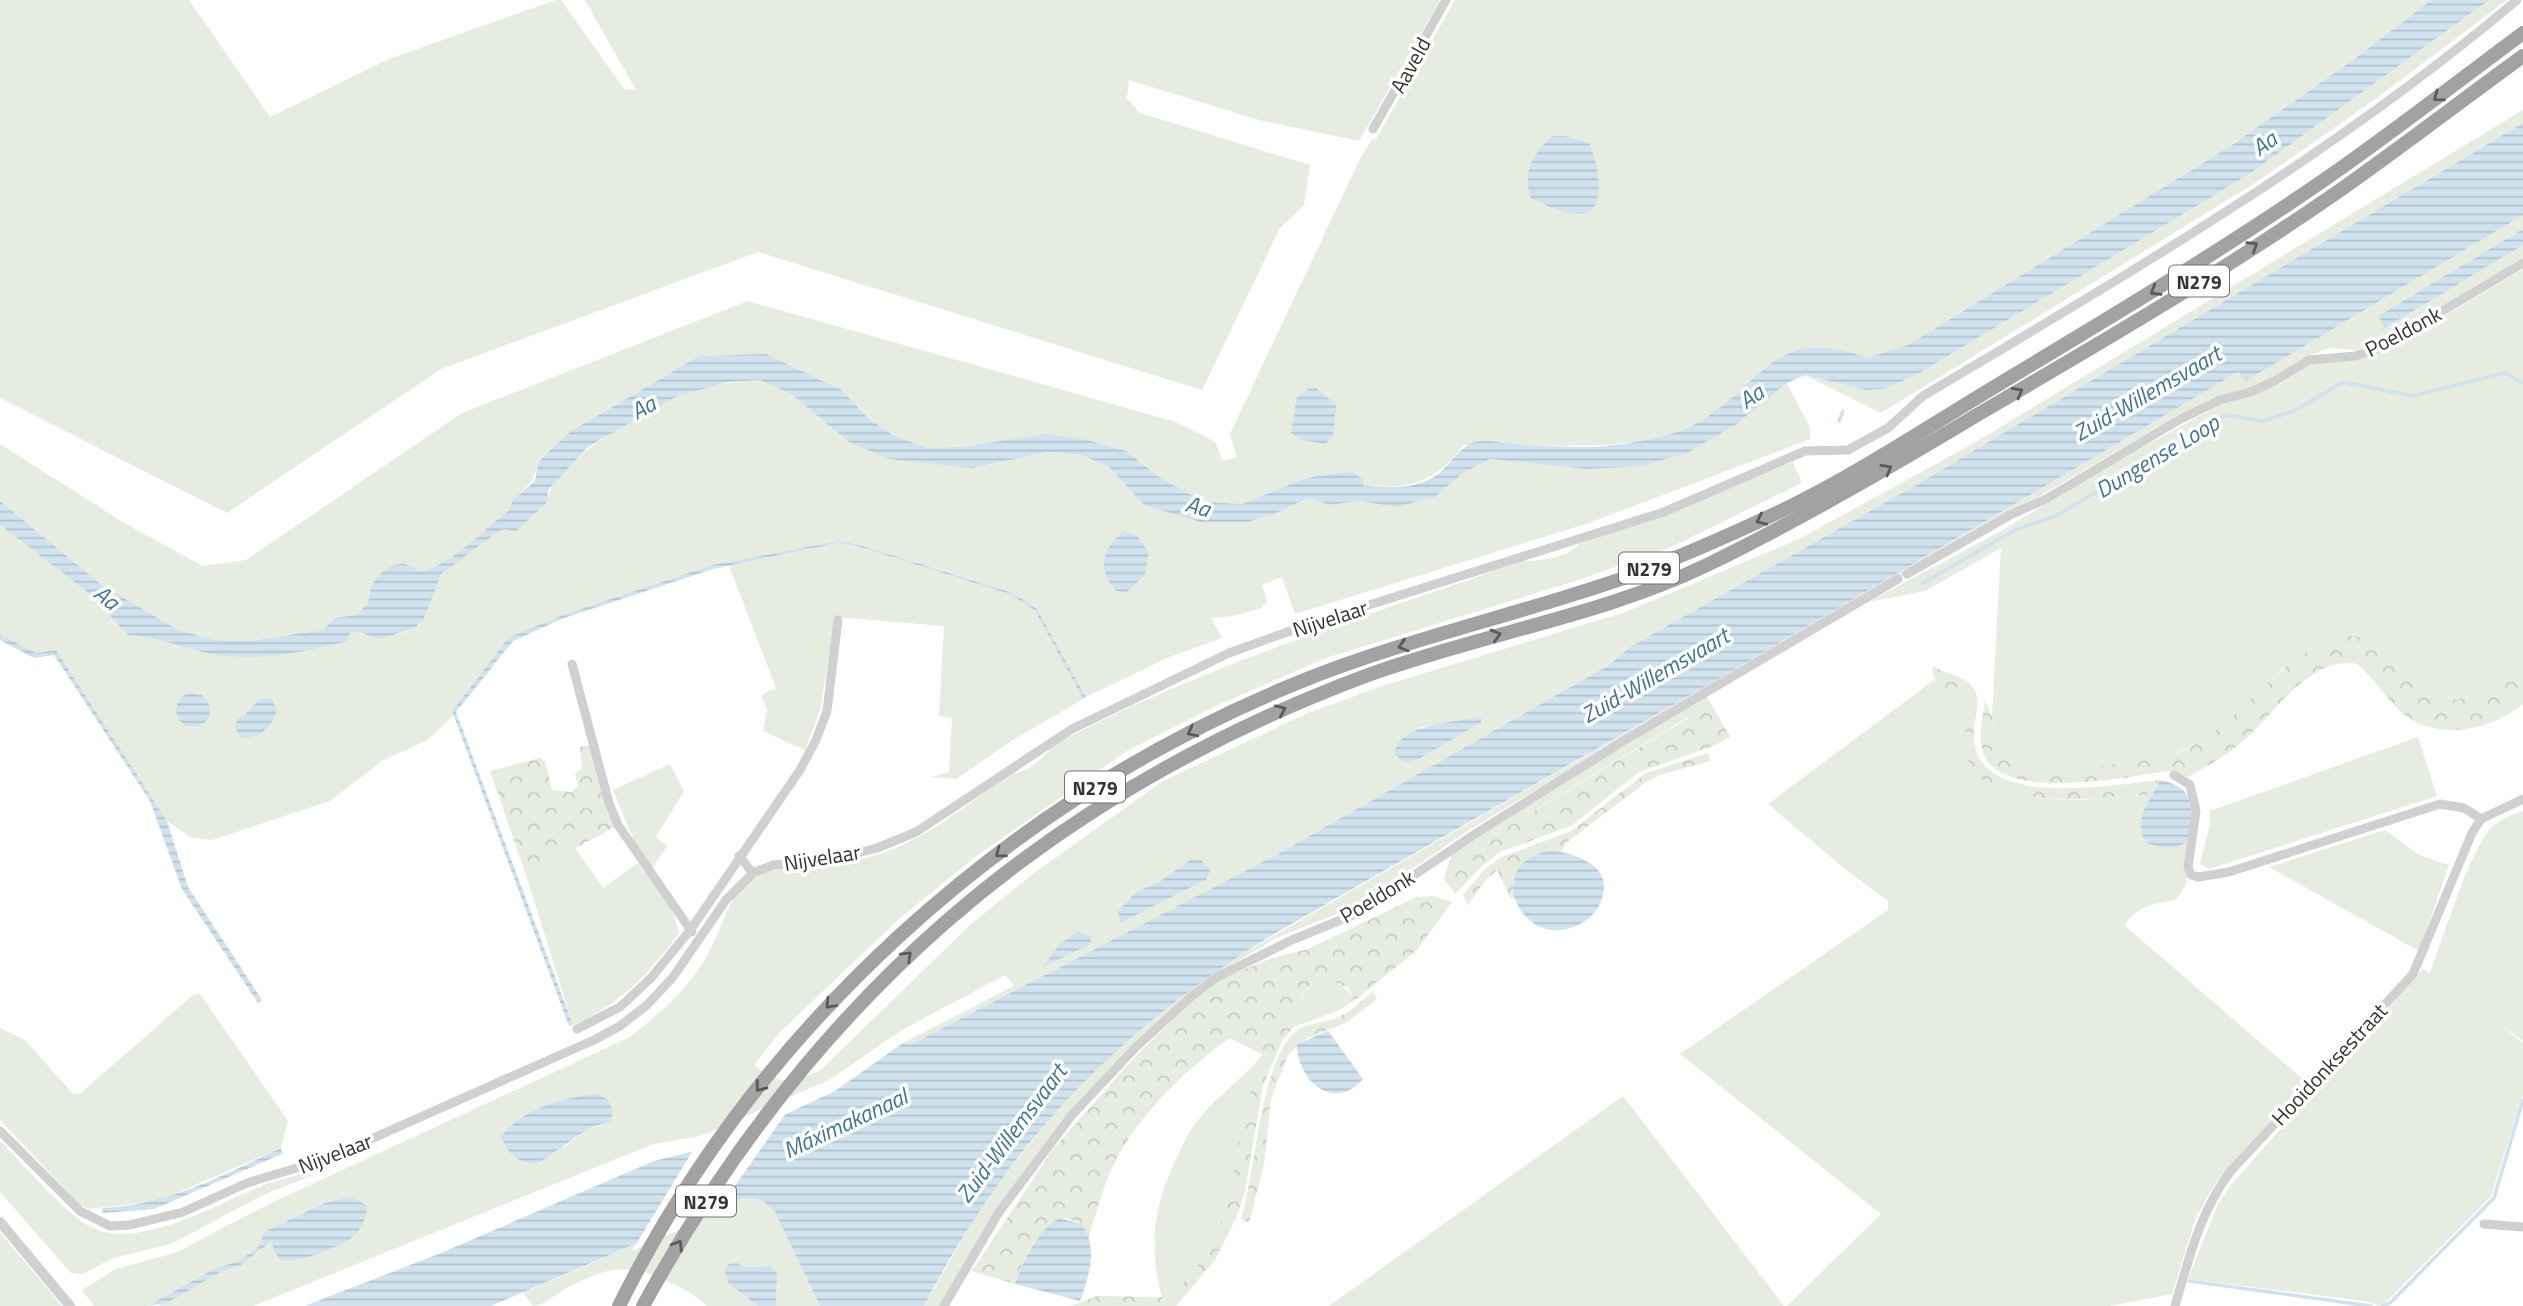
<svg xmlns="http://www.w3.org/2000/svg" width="2523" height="1306" font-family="'Titillium Web',sans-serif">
<defs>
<pattern id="forest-crowns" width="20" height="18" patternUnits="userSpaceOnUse" patternTransform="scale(1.75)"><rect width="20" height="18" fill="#e6ecdf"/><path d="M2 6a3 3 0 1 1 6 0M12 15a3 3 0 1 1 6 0" fill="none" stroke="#c6cbc0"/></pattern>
<pattern id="water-rules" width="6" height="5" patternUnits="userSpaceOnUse" patternTransform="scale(1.75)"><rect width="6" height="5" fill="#cfe2ee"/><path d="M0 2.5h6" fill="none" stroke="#b2c2cd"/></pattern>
</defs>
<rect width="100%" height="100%" fill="#fff"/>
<!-- green -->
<g fill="#e6ecdf" fill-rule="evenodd">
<polygon points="0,0 189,0 270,117 389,59 556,0 561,0 624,89 636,90 585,0 1440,0 1359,141 1259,120 1129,80 1127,99 1140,113 1310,165 1304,205 1280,228 1202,390 758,252 441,369 227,513 0,398"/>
<path d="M1455 0H2431L2353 60 2232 145 1910 344 1867 358C1770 318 1756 402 1681 430 1612 456 1536 441 1464 445 1434 483 1411 489 1364 486L1351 471 1306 478 1242 504 1204 502 1156 475 1127 451 1084 439 928 448 893 435 869 419 842 390 766 354 699 356 596 416 538 461C533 491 520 486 509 510 488 526 445 571 418 571L368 603 354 618H335L323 630 249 641 215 640 178 630 102 585 0 501V444L126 524 203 566 246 560 462 413 748 301 1176 422 1215 442 1223 461 1237 457 1230 434 1359 161 1372 139H1376ZM1594 152 1598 193 1580 215 1538 202Z"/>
<polygon points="2489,0 2507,0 2374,100 2255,183 1881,413 1805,375 1866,390 1884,389 1918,374 2251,173"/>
<path d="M2523 110V123L1923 481 1630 647 1609 665 1278 854 912 1044 903 1043 1014 986 1005 975 902 1030 829 1080 700 1136 653 1144 253 1306H157L220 1272 241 1265 272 1242 276 1256 283 1260 301 1259 351 1196 323 1203 264 1232 259 1246 239 1261 216 1268 147 1306H94L82 1290 116 1269 175 1253 273 1202 630 1037C660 1014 691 986 709 952 724 926 728 892 756 877 781 863 808 868 834 865 848 863 863 859 876 855 926 841 969 802 1012 773 1026 774 1046 757 1053 745 1202 666 1364 617 1523 561 1540 561 1568 558 1579 544L1793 462 1802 483 1667 549 1575 581 1326 658 1220 704 1127 751 975 857 900 918 779 1033 754 1065C781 1085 792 1085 822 1069L971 924 1033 874 1163 781 1306 714 1379 687 1626 612 1801 538 1976 442ZM1480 716 1419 759 1420 727 1455 723ZM1192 859 1118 911 1136 892 1159 882ZM608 1100 601 1126 591 1127 560 1150Z"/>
<polygon points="2523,215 2523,229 2378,316 2385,328 2523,245 2523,258 2381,343 2356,350 2329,348 2308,356 2275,378 2178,416 1715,684 1472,828 1357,906 1276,938 1215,975 1070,1114 997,1210 941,1306 924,1306 984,1201 1060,1106 1128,1038 1213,971 1713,682 2238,372 2246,381"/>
<path d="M2523 269V660C2501 681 2460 715 2427 695 2412 686 2401 668 2391 654L2283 668 2231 721 2212 736 2169 757 2170 771 2161 772 2156 758C2120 763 2014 785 1994 749L1992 716 2001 548 1925 591 1868 602 2001 531 2117 461 2220 405 2279 385 2309 364 2385 351Z"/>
<path d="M761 380 791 394 849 442 972 468 1047 452 1082 455 1110 468 1144 505 1274 514 1308 498 1330 505 1358 501 1397 507 1435 497 1463 473 1490 459 1585 469 1763 401 1787 383 1810 428V439L1589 523 1295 614 1282 577 1262 585 1267 600 1262 608 1233 616 1211 618 1222 638 1167 658 1086 697 1037 609 1013 593 857 544 837 541 712 565 563 615 509 637 452 711 453 716 427 740 382 761 330 801 212 840 192 838 167 821 56 650 36 653 0 634V525L90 594 128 635 144 636 213 654 327 646 346 642 350 633 359 632 379 639C392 634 415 633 423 621 429 612 431 586 440 576 460 552 519 520 547 502 550 463 642 413 676 397 702 385 732 382 761 380ZM196 692 205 697C217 725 188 741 176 712Z"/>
<polygon points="837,543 857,546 1012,595 1035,611 1083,699 1013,740 956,779 931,777 949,772 952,718 939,716 944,626 836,617 820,710 805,750 763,731 767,709 761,695 776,688 729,566"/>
<path d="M1934 680 1937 685 1954 692 1965 680C1981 690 1978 705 1975 721L1969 723C1963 737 1962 749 1970 763 2001 815 2100 798 2152 794L2145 807 2190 840 2186 885 2176 900C2156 903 2134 906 2125 926L2306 1082 2216 1182 2196 1217 2172 1294 2109 1306H1787L1881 1214 1680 1054 1888 910V901L1845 869 1768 804Z"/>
<polygon points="1685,707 1690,716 1492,836 1471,851 1444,879 1452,852"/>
<polygon points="2418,737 2437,796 2209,869 2200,864 2210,825 2210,811"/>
<polygon points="670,764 684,791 656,837 667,846 652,868 637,848 613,790"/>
<path d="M2523 811V1041L2495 1021 2523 1043V1094L2491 1196 2387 1301 2378 1306 2372 1302 2188 1279 2218 1204 2230 1186 2423 969 2430 973C2442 941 2470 850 2490 829 2499 820 2512 814 2523 811Z"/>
<polygon points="2385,830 2419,855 2449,865 2419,951 2269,867"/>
<path d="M575 848 603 888 638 863 672 909 679 933C650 972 619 1006 573 1025L526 875Z"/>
<path d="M1320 980C1337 980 1346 985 1354 1001L1337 1011 1294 1027C1299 1007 1300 990 1320 980Z"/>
<polygon points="200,994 288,1121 281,1148 158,1201 88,1209 79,1204 0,1120 0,1028 25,1040 73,1094 81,1093 193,995"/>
<path d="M1263 1054C1255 1078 1247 1102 1242 1127 1228 1193 1227 1249 1169 1295L1171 1306H1164C1150 1251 1150 1219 1173 1166 1181 1149 1187 1133 1199 1119 1218 1095 1244 1078 1263 1054Z"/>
<polygon points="1623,1096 1784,1306 1329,1306"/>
<path d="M0 1141C24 1164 62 1211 89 1226 136 1252 212 1206 257 1188 273 1181 291 1177 308 1172L311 1176 265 1194 171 1244 113 1258 82 1274 71 1273 0 1192Z"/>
<path d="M753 1197 766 1202 775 1212 820 1306H776L777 1273 771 1266 744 1267 737 1263 729 1284 758 1306H707C696 1295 685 1290 671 1283 627 1261 607 1267 565 1289 554 1295 544 1306 533 1306L523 1293 740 1199Z"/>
<polygon points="0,1232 62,1306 0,1306"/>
</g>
<!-- forest -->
<g fill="url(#forest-crowns)">
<path d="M2345 636C2358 636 2370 638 2381 645 2396 655 2404 673 2416 686 2449 720 2496 685 2523 660V704C2488 732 2433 743 2398 709 2383 694 2373 677 2357 664 2310 655 2275 714 2243 741 2227 756 2207 766 2188 777L2170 771 2169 757C2245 729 2269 656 2345 636Z"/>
<path d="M1933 667 1965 680 1954 692C1940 690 1931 682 1933 667Z"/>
<polygon points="1706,695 1730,737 1713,746 1639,772 1571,826 1500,852 1482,866 1455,894 1444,879 1471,851 1492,836 1690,717 1685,707"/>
<path d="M1985 699 1992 717 1994 749C2014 785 2121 762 2156 758L2161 772C2124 778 2005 800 1985 757 1977 740 1983 717 1985 699Z"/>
<path d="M1975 721C1958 814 2108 785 2160 780L2152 794C2105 798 1987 815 1967 758 1963 746 1962 734 1969 723Z"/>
<polygon points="591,746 616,826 526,875 490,771 540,758 545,761 552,790 572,792 578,786 575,774 582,768 580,747"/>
<polygon points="1708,753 1710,761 1660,775 1645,783 1567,842 1562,851 1555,850 1514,881 1517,901 1510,897 1497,870 1484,882 1468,905 1463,895 1484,870 1499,858 1571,831 1646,773"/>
<path d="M1432 896 1452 902 1417 950 1354 1001 1348 988 1330 980 1310 985 1302 996 1294 1027 1283 1039 1263 1085 1245 1191 1236 1218 1215 1260 1176 1306H1171L1168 1295C1227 1250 1229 1193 1241 1127 1246 1102 1254 1078 1263 1055L1230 1038C1187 1068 1144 1110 1118 1156 1104 1181 1097 1212 1088 1239L1081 1224 1066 1218C1038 1228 1024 1256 1015 1284L972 1271 1053 1149 1135 1057 1194 999 1214 982 1269 959 1308 949 1417 897Z"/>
<path d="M1373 991 1377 999 1346 1023 1305 1039 1288 1055 1271 1099 1264 1164 1249 1223 1241 1219C1256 1173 1260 1057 1298 1030 1308 1023 1322 1023 1334 1019 1349 1014 1361 1001 1373 991Z"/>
<polygon points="1097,1296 1162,1297 1164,1306 1071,1306"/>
</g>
<!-- water -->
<g fill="url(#water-rules)">
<path d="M2431 0H2489L2251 173 1918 374 1884 389 1866 390 1805 375 1787 383 1735 425 1687 453 1641 466 1585 469 1490 459 1463 473 1435 497 1397 507 1358 501 1330 505 1308 498 1274 514 1247 522H1201L1144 505 1110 468 1082 455 1047 452 972 468 890 459 849 442 791 394 760 380 728 382 678 396 603 438 587 448 548 490 547 502 516 531 504 529 495 534 441 574 423 621 413 629 379 639 359 632 350 633 346 642C303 652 257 662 212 654 184 649 157 636 128 635L90 594 0 525V501L102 585 178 630 215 640 249 641 323 630 335 618 357 615C360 610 366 606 368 602 370 597 370 590 372 585 381 567 403 556 418 571 445 571 488 526 509 510L513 500 535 481 538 462 571 431 699 356 766 354 842 390 869 419 893 435 928 448 970 446 1045 434 1084 439 1127 451 1156 475 1204 502 1242 504 1306 478 1351 471 1362 479 1364 486C1386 487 1411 490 1432 478 1452 467 1458 443 1481 441 1488 440 1496 442 1503 443 1529 445 1556 447 1582 447 1608 448 1659 439 1682 430 1758 399 1769 318 1867 358L1910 344 2232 145 2353 60Z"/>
<path d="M2523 123V215L2246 381 2238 372 1713 682 1274 934C1117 1030 1008 1143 924 1306H820L775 1212C764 1200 756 1196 740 1199L491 1306H305L441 1253 654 1161 698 1150 771 1121 835 1091 903 1043 912 1044 1278 854 1609 665 1630 647 1923 481Z"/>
<path d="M1553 136H1565L1589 143C1597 157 1606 202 1589 212 1579 219 1541 205 1531 198 1522 171 1533 153 1553 136Z"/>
<polygon points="2523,229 2523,245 2385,328 2378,316"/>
<polygon points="1316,388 1336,405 1333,436 1325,444 1301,440 1291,433 1297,397 1308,389"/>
<path d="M1123 531 1137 536 1149 552 1145 574 1127 592 1116 591C1096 567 1102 551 1123 531Z"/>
<polygon points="837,541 857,544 1013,593 1037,609 1086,697 1083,699 1035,611 1012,595 857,546 838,543 713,569 564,618 513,641 456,712 573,1025 569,1026 452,711 509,637 563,615 712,565"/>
<polygon points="0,634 36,653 56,650 167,821 188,887 262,1000 258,1003 182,889 150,801 54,655 34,658 0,640"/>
<circle cx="193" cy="710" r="17"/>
<path d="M261 698 272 699 277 711C269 729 262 737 241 738L235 727 238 718 245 715Z"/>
<path d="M1481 716V722L1419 759 1404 762 1395 754C1396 723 1458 723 1481 716Z"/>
<path d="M2160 780C2197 788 2192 807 2190 840 2173 851 2164 848 2146 843 2133 820 2149 801 2160 780Z"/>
<path d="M1555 850C1578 856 1610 865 1603 895 1600 906 1595 914 1585 921 1524 961 1475 859 1555 850Z"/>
<polygon points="1192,859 1200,859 1210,870 1207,879 1120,923 1118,911 1136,892 1159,882"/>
<polygon points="1078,932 1092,936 1090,944 1043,967 1060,944"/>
<path d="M1328 1031 1363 1079C1333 1113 1297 1080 1297 1044Z"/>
<path d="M598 1094 608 1100 613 1111 610 1122 591 1127 537 1164C517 1162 509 1155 501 1137 521 1109 565 1097 598 1094Z"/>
<path d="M281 1148 282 1154 154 1209 103 1213 102 1208C167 1206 223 1175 281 1148Z"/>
<path d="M351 1196 367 1206C367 1217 360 1232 350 1239 339 1247 295 1264 282 1260 275 1258 274 1248 271 1242L241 1265 220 1272 167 1303 147 1306 216 1268 239 1261 259 1246 264 1232 324 1203Z"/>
<path d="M1059 1218 1081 1224C1099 1247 1089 1276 1080 1301L1015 1284C1023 1260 1037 1232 1059 1218Z"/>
<polygon points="737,1263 744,1267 771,1266 777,1273 776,1306 758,1306 729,1284 724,1270 729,1264"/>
</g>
<!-- pier -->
<polygon fill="#fff" points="789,1109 716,1213 632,1251 695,1147"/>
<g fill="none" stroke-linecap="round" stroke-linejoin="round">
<!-- stream -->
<g stroke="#cfe2ee" stroke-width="3.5">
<polyline points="1839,421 1843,411"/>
<polyline points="1923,583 2015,530 2056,516 2226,415 2263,421 2294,411 2343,382 2413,396 2505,373 2523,383"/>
<polyline points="2189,1281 2371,1306"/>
<polyline points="2382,1306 2390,1303 2494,1198 2523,1100"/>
</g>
<!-- minor -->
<g stroke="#d0d0d0" stroke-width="9">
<polyline points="1373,129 1446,0"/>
<polyline points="1907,574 2010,515 2046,499 2179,420 2220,400 2250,392 2275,381 2309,360 2355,356 2382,347 2523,263"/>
<polyline points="572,664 609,803 618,825 692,932"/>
<polyline points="2174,775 2190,785 2196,811 2188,867 2191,875 2198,877 2229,872 2440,804 2464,808 2481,819"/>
<polyline points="739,856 753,873"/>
<polyline points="577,1029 620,1007 651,978 691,929 800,770 816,740 827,711 838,620"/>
<path d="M0 1131 80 1211 110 1226 129 1225 183 1212 247 1183 326 1159 594 1040 620 1026 647 1005 673 977 726 900 753 873 773 865 835 859 877 848 916 832 1072 729 1229 653 1318 621 1664 512 1805 451 1848 450 1888 428 1923 396C2128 274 2335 154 2517 0"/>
<polyline points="2484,1224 2523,1227"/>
<polyline points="944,1306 999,1212 1072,1115 1136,1047 1193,995 1217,977 1294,939 1358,913 1475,834 1625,740 1898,579"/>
<path d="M2175 1306C2189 1258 2200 1212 2230 1172L2413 974 2472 833 2481 819 2523 799"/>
</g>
<!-- tertiary -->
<polyline stroke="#d0d0d0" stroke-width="10" points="0,1222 70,1306"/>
<!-- trunk -->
<g stroke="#a2a2a2" stroke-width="14">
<path d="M619 1306C758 1026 1008 801 1297 683 1402 640 1514 616 1621 579 1676 559 1730 535 1783 510 1857 474 1926 428 1996 386 2107 319 2218 253 2324 180 2392 133 2457 82 2523 33"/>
<path d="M643 1306C809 1002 1043 796 1368 675 1480 634 1602 616 1709 564 1803 518 1892 466 1982 412 2102 342 2222 272 2336 193 2400 148 2461 101 2523 56"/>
</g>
</g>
<!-- one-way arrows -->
<defs><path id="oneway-chevron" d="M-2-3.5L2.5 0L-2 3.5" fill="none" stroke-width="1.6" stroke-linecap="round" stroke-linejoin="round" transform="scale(1.75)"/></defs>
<g stroke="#5a5a5a">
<use href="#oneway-chevron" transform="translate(2438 97) rotate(143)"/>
<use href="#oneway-chevron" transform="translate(2253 246) rotate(-33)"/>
<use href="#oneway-chevron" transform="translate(2155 291) rotate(149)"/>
<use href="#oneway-chevron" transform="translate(2018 392) rotate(-30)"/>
<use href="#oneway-chevron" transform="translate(1887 469) rotate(-30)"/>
<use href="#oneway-chevron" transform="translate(1761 520) rotate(155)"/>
<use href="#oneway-chevron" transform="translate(1496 635) rotate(-16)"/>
<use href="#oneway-chevron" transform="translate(1403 646) rotate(163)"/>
<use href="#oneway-chevron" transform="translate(1281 710) rotate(-24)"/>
<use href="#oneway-chevron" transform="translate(1192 732) rotate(153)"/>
<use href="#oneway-chevron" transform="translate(1000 853) rotate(143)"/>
<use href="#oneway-chevron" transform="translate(907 956) rotate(-44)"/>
<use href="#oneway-chevron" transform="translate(830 1004) rotate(134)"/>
<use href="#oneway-chevron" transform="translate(760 1087) rotate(127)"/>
<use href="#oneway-chevron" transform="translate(678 1245) rotate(-58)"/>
</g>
<g text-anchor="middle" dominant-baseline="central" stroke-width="7" stroke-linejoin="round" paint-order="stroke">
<!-- shield labels -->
<g fill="#fff" stroke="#707070" stroke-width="2">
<rect x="2169" y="265.5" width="60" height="31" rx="5"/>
<rect x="1619" y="552.5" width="60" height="31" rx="5"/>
<rect x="1065" y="771.5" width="60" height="31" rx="5"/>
<rect x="676" y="1185.5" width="60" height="31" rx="5"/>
</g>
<g font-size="19" font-weight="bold" fill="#333">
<text x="2199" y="281">N279</text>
<text x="1649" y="568">N279</text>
<text x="1095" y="787">N279</text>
<text x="706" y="1201">N279</text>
</g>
<!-- street labels -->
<g font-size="21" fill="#333" stroke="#fff">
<text transform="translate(1410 65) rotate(-61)">Aaveld</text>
<text transform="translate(2403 331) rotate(-28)">Poeldonk</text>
<text transform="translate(1330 618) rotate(-18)">Nijvelaar</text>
<text transform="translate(822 857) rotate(-9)">Nijvelaar</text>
<text transform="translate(1377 896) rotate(-31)">Poeldonk</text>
<text transform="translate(2329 1064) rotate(-47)">Hooidonksestraat</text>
<text transform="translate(335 1153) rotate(-21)">Nijvelaar</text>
</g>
<!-- water labels -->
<g font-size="23" font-style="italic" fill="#3f7597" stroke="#fff">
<text transform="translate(2264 143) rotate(-36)">Aa</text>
<text transform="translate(2147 393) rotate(-30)">Zuid-Willemsvaart</text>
<text transform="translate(1751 396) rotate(-35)">Aa</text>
<text transform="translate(643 407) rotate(-29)">Aa</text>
<text transform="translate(2157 456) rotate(-31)">Dungense Loop</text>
<text transform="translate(1198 506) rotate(16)">Aa</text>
<text transform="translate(107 597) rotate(39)">Aa</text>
<text transform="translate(1655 675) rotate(-30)">Zuid-Willemsvaart</text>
<text transform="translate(845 1123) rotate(-25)">Máximakanaal</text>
<text transform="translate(1011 1133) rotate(-53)">Zuid-Willemsvaart</text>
</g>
</g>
</svg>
